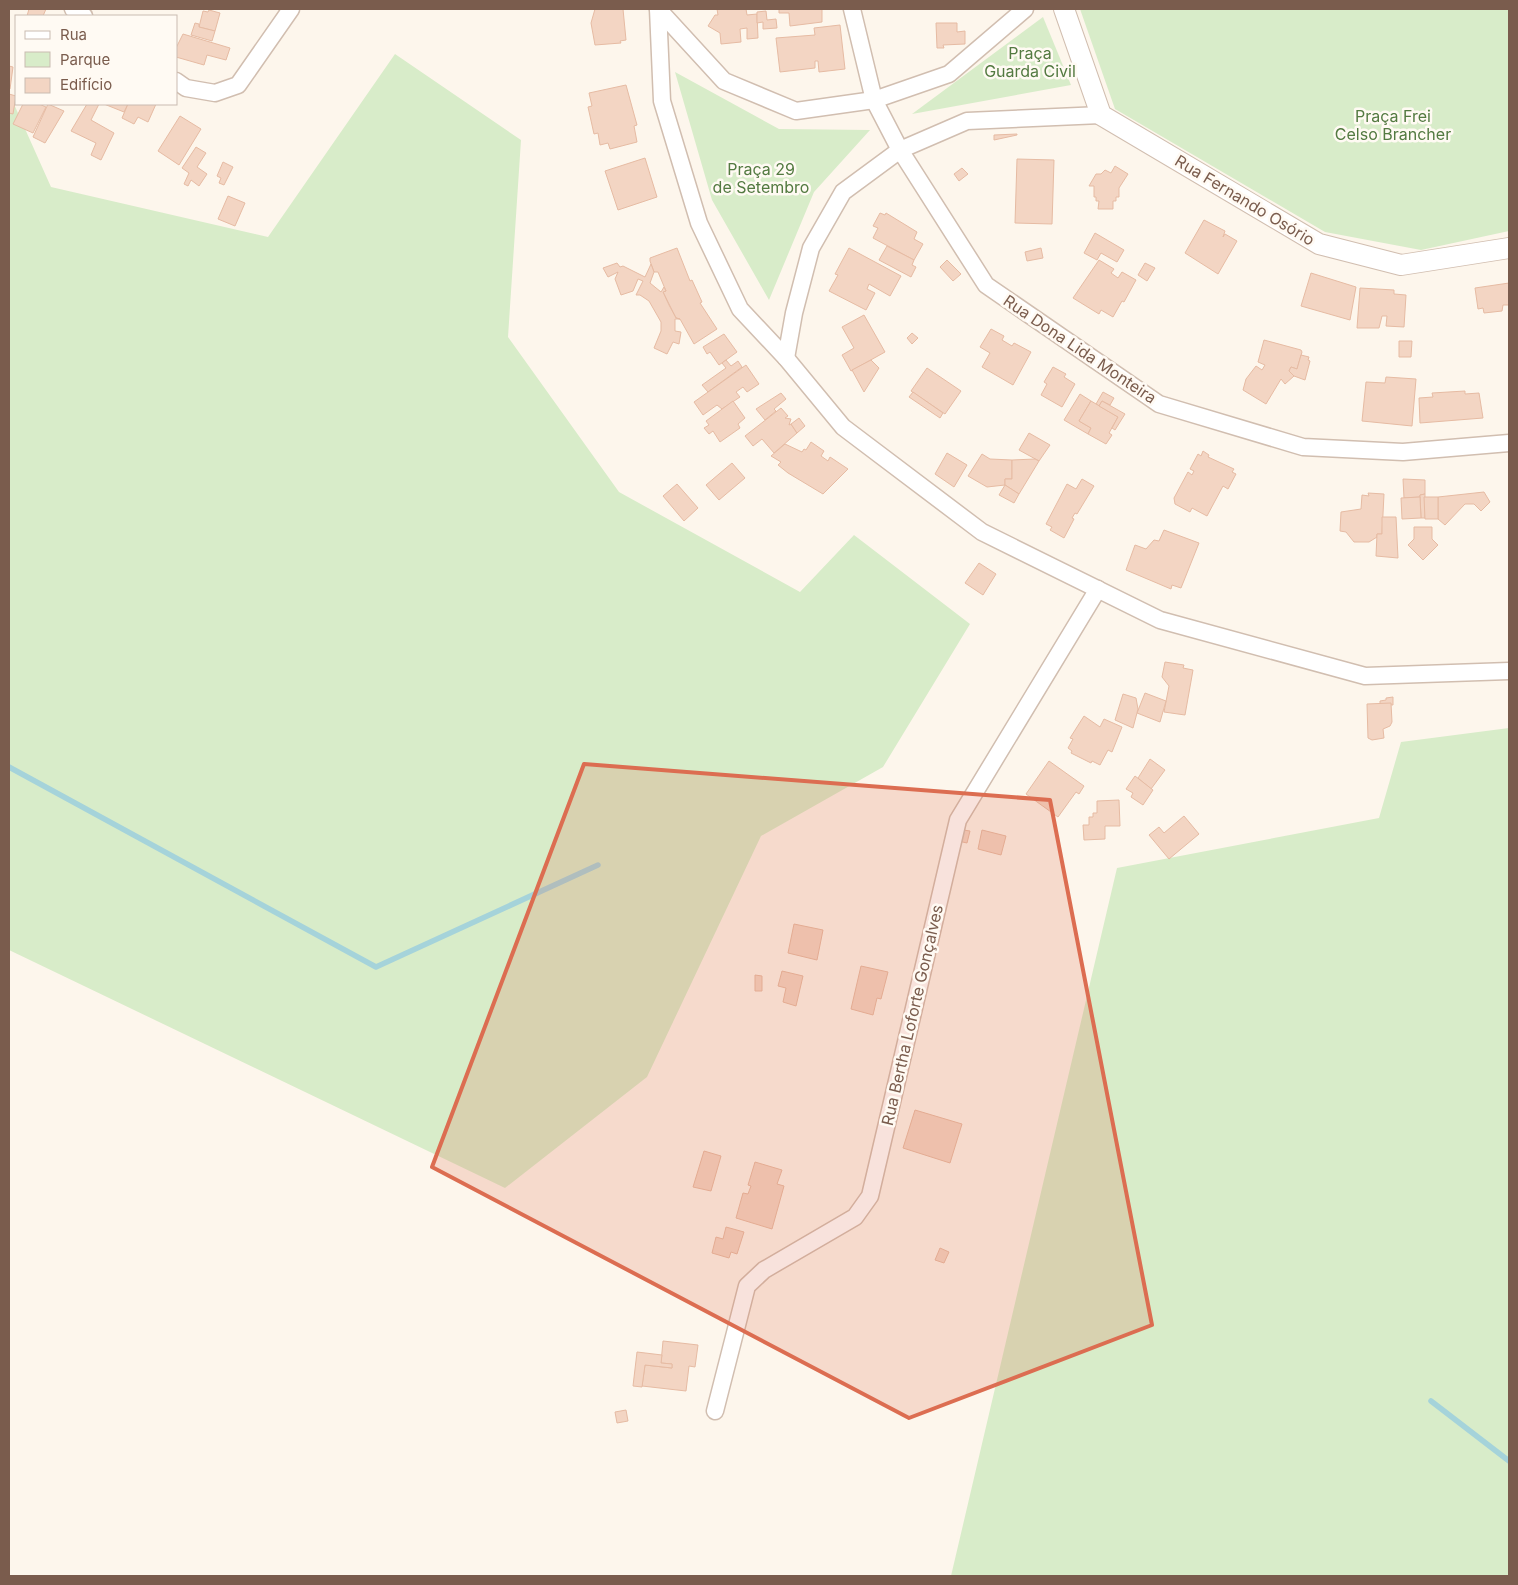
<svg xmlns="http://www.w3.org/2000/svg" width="1518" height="1585" font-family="Inter,sans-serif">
<rect width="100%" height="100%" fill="#fdf6ec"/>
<!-- green -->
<g fill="#d8ecc9">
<polygon points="1080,9 1509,9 1509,231 1421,250 1325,232 1115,109"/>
<polygon points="1043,17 1071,85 912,114"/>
<polygon points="395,54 521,140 508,337 619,492 800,592 854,535 970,624 883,767 761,836 647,1077 505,1188 9,950 9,93 51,187 268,237"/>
<polygon points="675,72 779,129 870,130 814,192 769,300 712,200"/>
<polygon points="1509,728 1509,1576 951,1576 1117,868 1379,818 1401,742"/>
</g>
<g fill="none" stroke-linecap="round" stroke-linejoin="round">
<!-- stream -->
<g stroke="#a5d3da" stroke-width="5.5">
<polyline points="9,767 376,967 598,865"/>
<polyline points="1431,1401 1509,1461"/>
</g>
</g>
<!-- building -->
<g fill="#f3d5c3" stroke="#e6bba3">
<polygon points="29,9 46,9 43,16 27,16"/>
<polygon points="595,9 623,9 626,40 620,41 621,43 595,45 591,23"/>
<polygon points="717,9 746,9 747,15 757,14 758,38 747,39 747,28 740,29 741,42 721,44 720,33 708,26 715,15 718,15"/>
<polygon points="779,9 822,9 822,22 790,26 789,13 779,13"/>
<polygon points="209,10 220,13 215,31 199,27 203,11 208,12"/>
<polygon points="766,11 767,20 776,19 777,28 763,29 763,22 757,23 757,12"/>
<polygon points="195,23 199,24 199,27 215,31 212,41 191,35"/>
<polygon points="936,23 957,23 957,32 965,31 965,44 943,45 944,48 937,48"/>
<polygon points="840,25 845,69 819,72 818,61 815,61 815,68 780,72 776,38 815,35 814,28"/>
<polygon points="183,34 230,48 226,60 207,55 204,65 176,57 176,48"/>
<polygon points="9,66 13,67 10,89 9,89"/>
<polygon points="626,85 637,125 634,126 637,142 610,149 608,143 600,145 598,133 594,134 588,107 592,106 589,93"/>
<polygon points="9,94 16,96 13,114 9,113"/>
<polygon points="23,104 39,104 46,107 33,133 13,124"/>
<polygon points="48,104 64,111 45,143 33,137"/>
<polygon points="87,104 99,104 91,120 114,133 101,160 91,155 96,143 71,131"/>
<polygon points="104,104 128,104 124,112"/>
<polygon points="128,104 156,104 148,122 138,117 134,124 122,118"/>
<polygon points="180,116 201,129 179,165 158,151"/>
<polygon points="1017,134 1017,135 994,140 994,135"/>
<polygon points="196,147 206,153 197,167 207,174 199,186 191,180 188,186 184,184 189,173 182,168"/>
<polygon points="645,158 657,197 618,210 605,171"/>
<polygon points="1017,159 1054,160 1052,224 1015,223"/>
<polygon points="223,162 233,167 224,185 219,183 221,178 217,176"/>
<polygon points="1115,166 1128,174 1119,188 1119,197 1116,197 1116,201 1113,201 1113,209 1098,209 1099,201 1096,201 1096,197 1094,197 1094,186 1089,186 1096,174 1101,174 1105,170 1111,173"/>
<polygon points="962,168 968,174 959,181 954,174"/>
<polygon points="228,196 245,203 235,226 218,219"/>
<polygon points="880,213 885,215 886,213 917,232 914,239 923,244 914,260 873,238 878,228 873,226"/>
<polygon points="1204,220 1225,231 1223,237 1225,234 1237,241 1218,274 1185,253"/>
<polygon points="1095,233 1124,250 1117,262 1101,253 1097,260 1084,253"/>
<polygon points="887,246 914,260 912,265 916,267 911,277 879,260"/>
<polygon points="677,248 690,281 692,280 702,302 700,303 717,329 694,344 680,319 676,318 663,292 666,291 658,272 654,272 650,261 650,258"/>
<polygon points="849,248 901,276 890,296 869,284 867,289 875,293 866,310 829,291 838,275 835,274"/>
<polygon points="1041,248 1043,258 1027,261 1025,252"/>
<polygon points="947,260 961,274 953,281 940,267"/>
<polygon points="1099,260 1114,269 1111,273 1118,278 1122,272 1136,280 1124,302 1122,301 1113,317 1101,310 1099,314 1073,298"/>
<polygon points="617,263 620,267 623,266 645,277 651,264 654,272 650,283 661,292 664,287 666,291 663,292 669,305 676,318 680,319 675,319 675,331 681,332 679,344 673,342 667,354 654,348 661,331 661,322 649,301 640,295 636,295 643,281 638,279 633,291 621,295 615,279 618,272 608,277 603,268"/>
<polygon points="1145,263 1155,268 1147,281 1138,275"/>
<polygon points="1311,273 1356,287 1350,320 1301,306"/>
<polygon points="1509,283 1509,305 1503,305 1502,311 1484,313 1483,308 1478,309 1475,288"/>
<polygon points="1360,288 1394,290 1394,294 1406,295 1404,327 1386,326 1387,316 1382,316 1379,328 1357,328"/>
<polygon points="864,315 885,352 851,371 842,355 854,348 842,327"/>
<polygon points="991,329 1004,336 1002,340 1012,346 1014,343 1031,352 1013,385 982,367 990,353 980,347"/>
<polygon points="912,333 918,338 912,344 907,338"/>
<polygon points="724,334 737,352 719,365 710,352 707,354 703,347"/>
<polygon points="1264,340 1301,350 1302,352 1297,369 1291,367 1289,371 1294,376 1285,384 1281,379 1266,404 1243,390 1246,379 1256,366 1262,370 1265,365 1258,362"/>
<polygon points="1399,341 1412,341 1411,357 1399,357"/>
<polygon points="1301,355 1309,357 1308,360 1310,361 1305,380 1294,376 1289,371 1291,367 1297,369"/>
<polygon points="726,360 731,366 738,361 742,367 708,392 702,385 726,368 722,363"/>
<polygon points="871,360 879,368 864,392 852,370"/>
<polygon points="746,365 759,384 747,392 743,387 736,392 740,397 722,409 717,405 703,415 694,402"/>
<polygon points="1053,367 1066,374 1064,377 1075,384 1062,407 1041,395 1047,384 1044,382"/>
<polygon points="927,368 961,391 945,414 911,391"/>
<polygon points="1386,377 1416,379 1412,426 1362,421 1366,382 1385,383"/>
<polygon points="1465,391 1465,394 1479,393 1483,418 1420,423 1419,398 1433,397 1432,393"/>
<polygon points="913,392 943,413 940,418 909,397"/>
<polygon points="1103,392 1114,398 1110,405 1102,401 1099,406 1096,404"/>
<polygon points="781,393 786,399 774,409 776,411 765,420 756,409"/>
<polygon points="1080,394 1091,401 1079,421 1091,428 1088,434 1064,420"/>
<polygon points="733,401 745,418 738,424 740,428 720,442 713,431 709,434 704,428 709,425 706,421"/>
<polygon points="1091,401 1118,417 1109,433 1112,435 1106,444 1088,434 1091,428 1079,421"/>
<polygon points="1102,401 1125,414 1115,430 1112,428 1118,417 1099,406"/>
<polygon points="781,408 788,416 785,418 791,419 789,425 791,424 797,433 774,453 762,439 753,446 745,436"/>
<polygon points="799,418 805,426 797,433 791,424"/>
<polygon points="1029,433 1050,445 1039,461 1019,450"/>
<polygon points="811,442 824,451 821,456 828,461 830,457 848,469 823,494 788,473 778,465 781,462 771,456 785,444 802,452 804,449 806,450"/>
<polygon points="1203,451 1209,455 1208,457 1234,469 1232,472 1236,474 1228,489 1223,486 1207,516 1192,508 1190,512 1175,504 1174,498 1188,472 1192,475 1194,471 1190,469 1198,454 1201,456"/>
<polygon points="947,453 967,465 954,487 935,474"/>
<polygon points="982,454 990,459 1012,460 1012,479 1005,479 1005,485 987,487 968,476"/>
<polygon points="1035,459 1039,461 1019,494 1005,485 1005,479 1012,479 1012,460"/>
<polygon points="732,463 745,478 719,500 706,485"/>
<polygon points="1082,479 1094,486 1077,514 1075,513 1072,518 1074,519 1064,538 1050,530 1052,527 1046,524 1067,484 1076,489"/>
<polygon points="1403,479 1425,480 1425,494 1420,495 1420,497 1404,498"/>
<polygon points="677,484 698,508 684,521 663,496"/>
<polygon points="1005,485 1019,494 1014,503 999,495"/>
<polygon points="1484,492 1490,502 1481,511 1474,504 1465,504 1445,525 1438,519 1438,497"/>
<polygon points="1368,493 1384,494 1382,534 1377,534 1377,537 1369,542 1354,542 1346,532 1340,531 1341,512 1361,509 1362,495 1369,496"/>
<polygon points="1425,494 1425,518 1421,518 1420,495"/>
<polygon points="1420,497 1421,518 1402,519 1401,498"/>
<polygon points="1424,497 1438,497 1438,519 1425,519"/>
<polygon points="1382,517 1396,517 1398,558 1376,556 1377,534 1382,534"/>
<polygon points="1414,527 1432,527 1432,539 1438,545 1423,560 1408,545 1414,539"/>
<polygon points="1164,530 1199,543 1181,588 1172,585 1171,589 1126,570 1135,545 1146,549 1154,540 1159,541"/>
<polygon points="979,563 996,574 983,595 965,583"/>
<polygon points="1165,662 1184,665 1183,668 1193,670 1185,715 1164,712 1169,686 1162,677"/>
<polygon points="1145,693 1166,701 1160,722 1137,713"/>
<polygon points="1123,694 1136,698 1138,709 1133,728 1115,720"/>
<polygon points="1393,697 1393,705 1380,704 1380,701 1386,700 1386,698"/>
<polygon points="1391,703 1392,722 1390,726 1383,729 1384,738 1372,740 1368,738 1367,704"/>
<polygon points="1084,716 1100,727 1104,719 1122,727 1112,752 1108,750 1100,765 1092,761 1091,763 1071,753 1072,751 1068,748 1073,739 1070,738"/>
<polygon points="1150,759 1165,770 1151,789 1138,778"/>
<polygon points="1049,761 1084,786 1079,794 1076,792 1058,817 1026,794"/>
<polygon points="1135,776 1153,790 1143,805 1131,797 1133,793 1126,789"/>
<polygon points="1119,800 1120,826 1105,826 1105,839 1084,840 1083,825 1089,825 1089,817 1093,817 1093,813 1097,813 1097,801"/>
<polygon points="1184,816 1199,834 1169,859 1149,835 1159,827 1164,833"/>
<polygon points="957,829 970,831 967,843 954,840"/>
<polygon points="982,830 1006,836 1001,855 978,849"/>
<polygon points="794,924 823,930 817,960 788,953"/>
<polygon points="861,966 888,972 881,999 877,998 873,1015 851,1009"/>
<polygon points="782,971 803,976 796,1006 783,1002 786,988 778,986"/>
<polygon points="755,975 762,976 762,991 755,991"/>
<polygon points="915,1110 962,1124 950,1163 903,1148"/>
<polygon points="704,1151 721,1156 711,1191 693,1187"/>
<polygon points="755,1162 782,1170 777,1184 784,1186 772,1229 736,1218 743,1193 748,1194 751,1186 748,1185"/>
<polygon points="726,1227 744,1232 737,1254 731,1252 729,1258 712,1253 716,1237 723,1239"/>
<polygon points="940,1248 949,1252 944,1263 935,1260"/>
<polygon points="663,1341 698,1345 695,1367 689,1366 686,1391 642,1386 645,1365 672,1368 672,1364 661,1363"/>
<polygon points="637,1352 662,1355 661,1363 672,1364 672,1368 645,1365 642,1387 633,1386"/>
<polygon points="626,1410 628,1421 617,1423 615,1412"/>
</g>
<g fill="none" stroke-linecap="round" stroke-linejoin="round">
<defs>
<g id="minor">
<polyline points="73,9 84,16"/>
<polyline points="658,9 662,101 699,223 740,309 786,358 843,427 982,532 1160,620 1365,676 1509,671"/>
<polyline points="658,9 724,81 796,111 874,100 949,74 1025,9"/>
<polyline points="852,9 874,100 900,150 986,285 1159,404 1303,447 1403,452 1509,443"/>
<polyline points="176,81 186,88 215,93 238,85 291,9"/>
<polyline points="786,358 794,313 811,248 843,192 900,150 967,121 1101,115"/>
<polyline points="715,1411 747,1286 764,1270 855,1217 870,1196 958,820 1098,589"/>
</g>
<polyline id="tertiary" points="1064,9 1101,115 1319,244 1401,265 1509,248"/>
</defs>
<!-- minor casing -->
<use href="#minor" stroke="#d1beb0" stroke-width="19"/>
<!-- tertiary casing -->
<use href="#tertiary" stroke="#d1beb0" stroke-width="22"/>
<!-- minor -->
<use href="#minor" stroke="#fff" stroke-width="16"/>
<!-- tertiary -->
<use href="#tertiary" stroke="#fff" stroke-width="20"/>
</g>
<!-- marked area -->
<path fill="#dc6d51" fill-opacity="0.2" stroke="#dc6d51" stroke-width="4" stroke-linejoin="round" d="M584 764 1050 800 1152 1325 909 1418 432 1167Z"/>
<g text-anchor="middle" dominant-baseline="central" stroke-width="5" stroke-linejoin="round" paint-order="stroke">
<!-- park labels -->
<g font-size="16" fill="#537a41" stroke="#fffaf3">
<text x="1030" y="53">Praça<tspan x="1030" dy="18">Guarda Civil</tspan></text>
<text x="1393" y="116">Praça Frei<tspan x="1393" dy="18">Celso Brancher</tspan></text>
<text x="761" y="169">Praça 29<tspan x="761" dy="18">de Setembro</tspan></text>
</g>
<!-- street labels -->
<g font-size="16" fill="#7a5c4d" stroke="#fffaf3">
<text transform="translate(1245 200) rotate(31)">Rua Fernando Osório</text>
<text transform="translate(1080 349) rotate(34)">Rua Dona Lida Monteira</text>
<text transform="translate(912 1015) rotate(-77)">Rua Bertha Loforte Gonçalves</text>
</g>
</g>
<!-- border -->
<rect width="1518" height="1585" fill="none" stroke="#7a5c4d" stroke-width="20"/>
<!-- legend -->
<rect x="15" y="15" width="162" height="90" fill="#fffaf3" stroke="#cabbb1"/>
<rect x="25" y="31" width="25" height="8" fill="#ffffff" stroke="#cabbb1"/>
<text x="60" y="40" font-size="15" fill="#7a5c4d">Rua</text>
<rect x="25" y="52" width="25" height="15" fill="#d8ecc9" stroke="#cabbb1"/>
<text x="60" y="65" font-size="15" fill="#7a5c4d">Parque</text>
<rect x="25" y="78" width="25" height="15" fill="#f3d5c3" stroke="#cabbb1"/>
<text x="60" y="90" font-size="15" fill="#7a5c4d">Edifício</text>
</svg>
